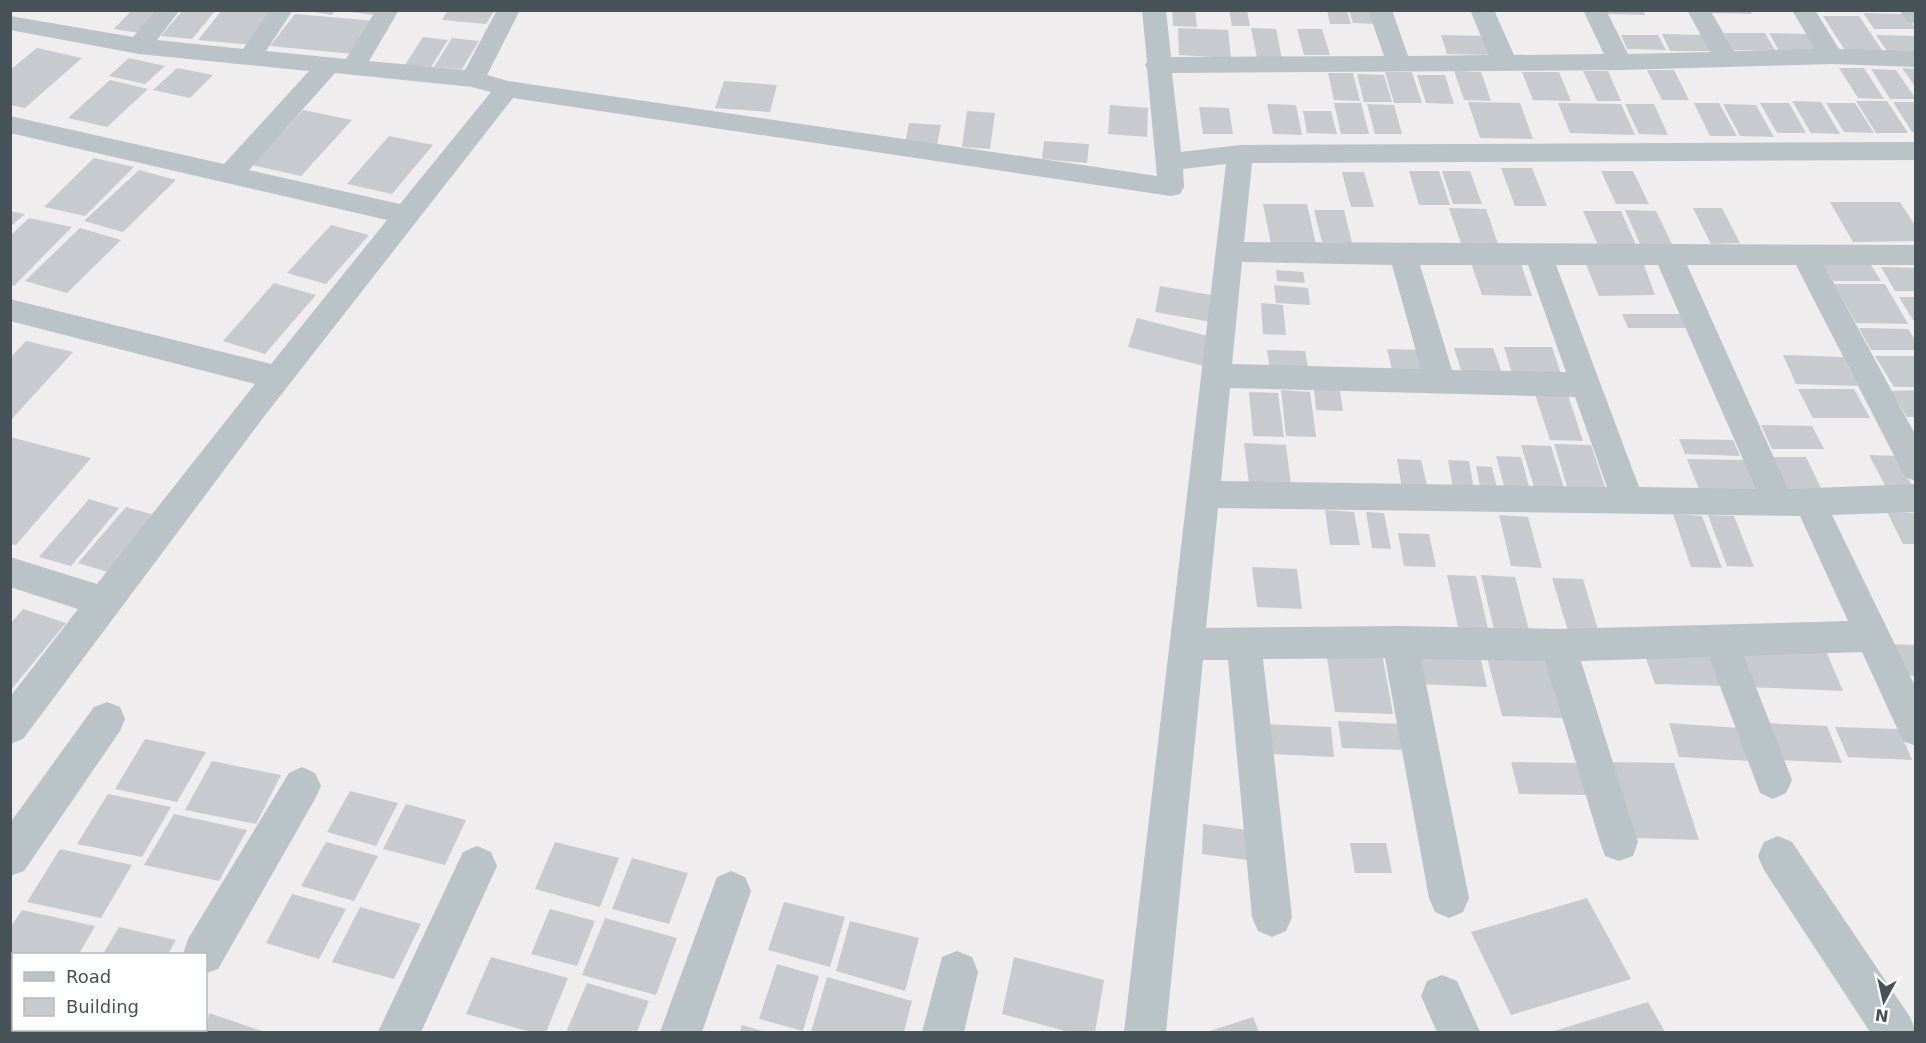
<svg xmlns="http://www.w3.org/2000/svg" width="1926" height="1043" font-family="'DejaVu Sans',sans-serif">
<rect width="100%" height="100%" fill="#efeded"/>
<!-- building -->
<g fill="#c7cbcf">
<polygon points="132,10 162,10 140,33 114,29"/>
<polygon points="183,10 216,10 192,39 161,36"/>
<polygon points="222,10 254,10 279,13 253,45 198,40"/>
<polygon points="301,10 335,10 332,15"/>
<polygon points="336,10 386,10 382,16"/>
<polygon points="448,10 495,10 486,24 442,20"/>
<polygon points="1172,10 1195,10 1197,27 1173,26"/>
<polygon points="1229,10 1247,10 1250,26 1232,26"/>
<polygon points="1327,10 1347,10 1351,24 1330,24"/>
<polygon points="1349,10 1371,10 1375,24 1353,23"/>
<polygon points="1603,10 1643,10 1645,15 1605,14"/>
<polygon points="1708,10 1750,10 1752,14 1709,13"/>
<polygon points="1863,13 1905,14 1916,29 1874,29"/>
<polygon points="295,14 376,21 353,54 270,46"/>
<polygon points="1823,16 1859,16 1884,53 1846,52"/>
<polygon points="1178,28 1228,30 1231,58 1179,55"/>
<polygon points="1251,28 1276,29 1282,59 1257,58"/>
<polygon points="1297,29 1322,29 1330,55 1304,55"/>
<polygon points="1724,33 1765,33 1775,50 1733,50"/>
<polygon points="1769,33 1808,34 1819,51 1779,51"/>
<polygon points="1662,34 1701,35 1710,51 1670,51"/>
<polygon points="1441,35 1486,36 1493,55 1447,54"/>
<polygon points="1621,35 1658,35 1666,50 1627,49"/>
<polygon points="1876,35 1916,36 1916,54 1889,54"/>
<polygon points="423,37 448,40 431,67 405,65"/>
<polygon points="452,38 479,41 462,69 434,67"/>
<polygon points="37,48 82,58 25,108 10,105 10,70"/>
<polygon points="129,58 165,66 145,84 109,76"/>
<polygon points="177,68 213,75 190,98 153,90"/>
<polygon points="1839,68 1864,68 1884,99 1858,98"/>
<polygon points="1902,68 1916,69 1916,88"/>
<polygon points="1871,69 1896,70 1916,99 1890,99"/>
<polygon points="1647,70 1674,70 1689,100 1662,100"/>
<polygon points="1454,71 1481,72 1491,101 1464,100"/>
<polygon points="1583,71 1608,71 1621,101 1597,101"/>
<polygon points="1385,72 1412,72 1422,103 1394,103"/>
<polygon points="1522,72 1559,72 1571,101 1533,100"/>
<polygon points="1328,73 1353,73 1360,101 1334,100"/>
<polygon points="1357,74 1384,75 1392,102 1364,102"/>
<polygon points="1417,75 1445,75 1454,104 1426,103"/>
<polygon points="110,80 148,89 107,127 68,118"/>
<polygon points="724,81 777,85 770,112 715,108"/>
<polygon points="1792,101 1821,102 1840,134 1811,133"/>
<polygon points="1856,101 1887,101 1908,133 1876,133"/>
<polygon points="1468,102 1520,103 1533,139 1480,138"/>
<polygon points="1893,102 1916,102 1916,132 1912,132"/>
<polygon points="1334,103 1361,103 1369,134 1341,134"/>
<polygon points="1558,103 1621,104 1635,135 1570,133"/>
<polygon points="1694,103 1719,103 1737,136 1710,136"/>
<polygon points="1760,103 1789,103 1806,133 1777,133"/>
<polygon points="1826,103 1855,103 1874,133 1844,132"/>
<polygon points="1267,104 1296,105 1302,135 1273,134"/>
<polygon points="1367,104 1394,105 1402,134 1375,134"/>
<polygon points="1625,104 1654,104 1668,135 1639,134"/>
<polygon points="1723,104 1756,105 1774,137 1740,136"/>
<polygon points="1110,105 1148,108 1147,137 1108,134"/>
<polygon points="1199,107 1229,108 1233,134 1203,134"/>
<polygon points="303,110 352,120 301,176 252,165"/>
<polygon points="967,111 995,113 990,149 962,147"/>
<polygon points="1303,111 1331,111 1337,134 1307,133"/>
<polygon points="909,123 941,125 937,145 905,143"/>
<polygon points="389,136 433,145 392,194 347,184"/>
<polygon points="1044,141 1089,144 1087,163 1042,159"/>
<polygon points="94,158 134,167 85,216 44,207"/>
<polygon points="1501,168 1532,168 1547,206 1515,206"/>
<polygon points="139,170 176,180 123,232 84,221"/>
<polygon points="1409,171 1439,171 1450,205 1419,205"/>
<polygon points="1442,171 1470,171 1482,204 1453,204"/>
<polygon points="1601,171 1633,171 1649,204 1616,204"/>
<polygon points="1342,172 1364,172 1374,207 1351,207"/>
<polygon points="1830,202 1900,202 1916,227 1916,241 1853,242"/>
<polygon points="1263,204 1307,204 1316,244 1271,244"/>
<polygon points="1449,208 1486,209 1499,247 1462,246"/>
<polygon points="1693,208 1722,208 1740,243 1711,244"/>
<polygon points="1314,210 1344,210 1352,243 1322,242"/>
<polygon points="1625,210 1656,211 1672,244 1640,244"/>
<polygon points="10,211 25,214 10,227"/>
<polygon points="1583,211 1621,211 1636,245 1598,245"/>
<polygon points="29,218 72,227 14,286 10,285 10,236"/>
<polygon points="331,225 369,235 326,284 287,273"/>
<polygon points="80,228 121,240 67,293 25,281"/>
<polygon points="1585,262 1644,265 1655,295 1599,296"/>
<polygon points="1471,263 1521,264 1532,296 1482,295"/>
<polygon points="1824,265 1871,265 1881,281 1833,281"/>
<polygon points="1881,267 1916,268 1916,291 1895,291"/>
<polygon points="1276,270 1303,272 1305,283 1277,281"/>
<polygon points="274,283 316,295 265,354 223,341"/>
<polygon points="1834,284 1885,284 1908,324 1856,323"/>
<polygon points="1274,285 1308,288 1310,305 1276,303"/>
<polygon points="1160,286 1222,297 1217,323 1155,312"/>
<polygon points="1899,297 1916,297 1916,320 1913,320"/>
<polygon points="1261,303 1283,305 1286,335 1263,334"/>
<polygon points="1622,314 1681,314 1687,328 1628,328"/>
<polygon points="1137,318 1212,337 1204,366 1128,347"/>
<polygon points="1859,328 1908,329 1916,341 1916,350 1871,350"/>
<polygon points="26,341 73,352 10,421 10,358"/>
<polygon points="1504,347 1552,347 1563,380 1514,380"/>
<polygon points="1454,348 1493,348 1502,373 1462,373"/>
<polygon points="1387,349 1425,350 1430,371 1392,370"/>
<polygon points="1267,350 1305,351 1309,372 1270,371"/>
<polygon points="1783,355 1843,357 1858,386 1796,384"/>
<polygon points="1875,356 1916,356 1916,387 1894,387"/>
<polygon points="1314,389 1340,390 1343,411 1316,410"/>
<polygon points="1798,389 1854,389 1870,418 1813,418"/>
<polygon points="1281,390 1310,392 1316,437 1286,436"/>
<polygon points="1916,390 1916,417 1907,417 1891,391"/>
<polygon points="1249,392 1278,393 1284,437 1253,436"/>
<polygon points="1535,394 1568,395 1583,441 1550,440"/>
<polygon points="1761,425 1812,426 1824,449 1772,449"/>
<polygon points="10,437 91,458 16,545 10,544"/>
<polygon points="1679,439 1733,440 1740,456 1685,454"/>
<polygon points="1244,443 1286,445 1291,486 1249,484"/>
<polygon points="1554,444 1591,445 1607,493 1569,493"/>
<polygon points="1521,445 1551,446 1565,491 1535,490"/>
<polygon points="1869,455 1896,456 1915,491 1888,491"/>
<polygon points="1496,456 1521,457 1531,494 1506,493"/>
<polygon points="1769,457 1806,457 1823,492 1785,492"/>
<polygon points="1397,459 1421,460 1428,490 1402,489"/>
<polygon points="1687,459 1745,460 1759,494 1700,492"/>
<polygon points="1448,460 1469,461 1474,489 1453,488"/>
<polygon points="1476,466 1492,467 1498,493 1481,492"/>
<polygon points="89,499 119,508 71,566 39,557"/>
<polygon points="126,507 158,516 111,573 78,563"/>
<polygon points="1325,510 1354,512 1360,545 1330,545"/>
<polygon points="1366,512 1384,513 1391,549 1372,548"/>
<polygon points="1887,512 1916,513 1916,544 1903,544"/>
<polygon points="1673,514 1702,516 1722,568 1691,567"/>
<polygon points="1499,515 1528,517 1542,568 1511,566"/>
<polygon points="1708,515 1734,516 1754,567 1727,566"/>
<polygon points="1398,533 1429,534 1436,567 1404,566"/>
<polygon points="1252,567 1297,569 1302,609 1257,607"/>
<polygon points="1447,575 1476,576 1488,629 1458,627"/>
<polygon points="1481,575 1515,577 1529,630 1494,629"/>
<polygon points="1552,578 1583,579 1599,633 1568,631"/>
<polygon points="23,609 66,623 10,691 10,624"/>
<polygon points="1887,644 1916,645 1916,676 1901,675"/>
<polygon points="1734,648 1826,651 1843,691 1748,687"/>
<polygon points="1643,650 1712,651 1725,686 1655,684"/>
<polygon points="1326,651 1382,653 1393,714 1335,712"/>
<polygon points="1412,653 1480,655 1487,687 1418,684"/>
<polygon points="1487,657 1546,657 1563,718 1502,716"/>
<polygon points="1338,721 1401,724 1406,750 1342,748"/>
<polygon points="1669,723 1739,728 1750,761 1679,757"/>
<polygon points="1764,723 1827,726 1842,763 1778,760"/>
<polygon points="1267,724 1331,727 1334,757 1271,754"/>
<polygon points="1835,727 1899,729 1912,760 1848,757"/>
<polygon points="145,739 206,752 177,802 115,789"/>
<polygon points="212,761 281,775 256,824 185,810"/>
<polygon points="1511,762 1580,763 1589,795 1519,794"/>
<polygon points="1611,762 1674,763 1699,840 1634,838"/>
<polygon points="350,791 398,803 376,846 327,832"/>
<polygon points="108,794 171,807 142,857 77,844"/>
<polygon points="406,804 466,820 445,865 383,849"/>
<polygon points="174,814 247,830 219,881 144,865"/>
<polygon points="1203,824 1254,831 1254,861 1202,854"/>
<polygon points="326,842 378,856 354,901 301,886"/>
<polygon points="555,842 619,858 600,907 535,889"/>
<polygon points="1350,843 1386,843 1392,873 1355,873"/>
<polygon points="60,849 132,865 101,918 27,902"/>
<polygon points="632,858 688,873 669,924 612,909"/>
<polygon points="292,894 346,909 319,959 266,943"/>
<polygon points="1587,898 1631,979 1511,1015 1471,932"/>
<polygon points="784,902 845,917 830,967 768,950"/>
<polygon points="360,907 421,924 394,979 332,962"/>
<polygon points="550,909 595,921 577,966 531,954"/>
<polygon points="22,910 95,926 79,954 14,954 14,969 10,969 10,928"/>
<polygon points="605,918 677,938 656,995 582,975"/>
<polygon points="850,921 919,938 905,991 836,971"/>
<polygon points="119,927 176,940 168,954 103,954"/>
<polygon points="491,957 568,978 546,1032 531,1032 466,1014"/>
<polygon points="1014,957 1104,980 1095,1032 1069,1032 1002,1014"/>
<polygon points="777,964 819,976 803,1031 759,1019"/>
<polygon points="10,974 14,975 14,1030 33,1030 32,1032 10,1032"/>
<polygon points="827,977 912,1001 904,1032 811,1032"/>
<polygon points="587,983 649,1001 637,1032 566,1032"/>
<polygon points="1648,1002 1665,1032 1551,1032"/>
<polygon points="209,1013 265,1032 197,1032 199,1030 206,1030"/>
<polygon points="1253,1017 1259,1032 1207,1032"/>
<polygon points="742,1025 766,1032 740,1032"/>
<polygon points="62,1030 129,1030 127,1032 60,1032"/>
</g>
<g fill="none" stroke-linecap="round" stroke-linejoin="round">
<!-- minor -->
<g fill="#b9c3c8" fill-rule="evenodd">
<path d="M156 10H180L157 40 243 49 270 10H293L266 51 346 59 376 10H399L369 61 465 70 497 10H520L487 75 508 81 1157 176 1147 69 1145 65 1147 62 1142 10H1166L1171 57 1384 56 1368 10H1392L1408 56 1489 55 1470 10H1494L1514 55 1604 54 1583 10H1606L1628 54 1710 52 1687 10H1710L1734 51 1815 49 1792 10H1815L1839 49 1916 51V67L1832 64 1620 70 1172 73 1181 152 1240 145 1916 142V160L1252 163 1244 242 1916 245V265H1824L1916 436V481L1905 477 1796 265H1687L1788 489 1916 484V512L1832 515 1916 688V746L1903 741 1862 652 1744 656 1792 780 1786 793 1773 799 1760 793 1709 657 1581 661 1638 842 1633 856 1619 861 1605 856 1600 842 1545 661 1421 659 1469 898 1463 912 1449 918 1435 912 1429 898 1385 658 1263 659 1292 917 1286 931 1272 937 1258 931 1252 917 1228 660H1203L1166 1032H1124L1226 164 1183 169 1184 187 1180 194 1171 196 513 98 266 414 23 739 10 744V697L78 609 10 587V557L97 584 255 384 10 321V299L271 364 387 220 10 133V116L224 164 309 71 139 54 10 30V16L133 37ZM335 73 472 87 491 92 400 204 249 170ZM1242 262 1392 265 1421 369 1232 364ZM1420 265H1528L1566 372 1452 370ZM1556 265H1658L1756 489 1639 487ZM1230 388 1575 397 1607 487 1221 481ZM1218 508 1800 516 1848 621 1558 629 1400 626 1206 628Z"/>
<polygon points="1899,10 1916,10 1916,24 1908,22"/>
<polygon points="107,702 120,707 125,719 120,731 24,871 10,876 10,823 94,707"/>
<polygon points="302,767 315,773 321,786 315,799 218,969 206,973 206,954 183,954 188,939 289,773"/>
<polygon points="1778,836 1792,842 1910,1017 1916,1032 1870,1032 1764,870 1758,856 1764,842"/>
<polygon points="477,846 491,852 497,866 421,1032 378,1032 463,852"/>
<polygon points="731,871 745,877 751,891 702,1032 660,1032 717,877"/>
<polygon points="957,951 972,957 978,972 964,1032 922,1032 942,957"/>
<polygon points="1442,975 1457,981 1480,1032 1437,1032 1421,996 1427,981"/>
<polygon points="137,1030 180,1030 179,1032 136,1032"/>
</g>
</g>
<!-- border -->
<rect width="1926" height="1043" fill="none" stroke="#475258" stroke-width="24"/>
<!-- legend -->
<rect x="12" y="953" width="195" height="78" fill="#ffffff" stroke="#b5babc" stroke-width="1.5"/>
<rect x="24" y="972" width="30" height="9" fill="#b9c3c8" stroke="#b5babc" stroke-width="1.5"/>
<text x="66" y="983" font-size="18" fill="#475258">Road</text>
<rect x="24" y="998" width="30" height="18" fill="#c7cbcf" stroke="#b5babc" stroke-width="1.5"/>
<text x="66" y="1013" font-size="18" fill="#475258">Building</text>
<!-- north arrow -->
<g transform="translate(1884 1001) rotate(188)" stroke="#ffffff" stroke-width="4.5" paint-order="stroke">
<path d="M0-4.5L10 22L0 15L-10 22Z" fill="#475258"/>
<text y="-9" font-size="16" font-weight="bold" text-anchor="middle" fill="#475258">N</text>
</g>
</svg>
